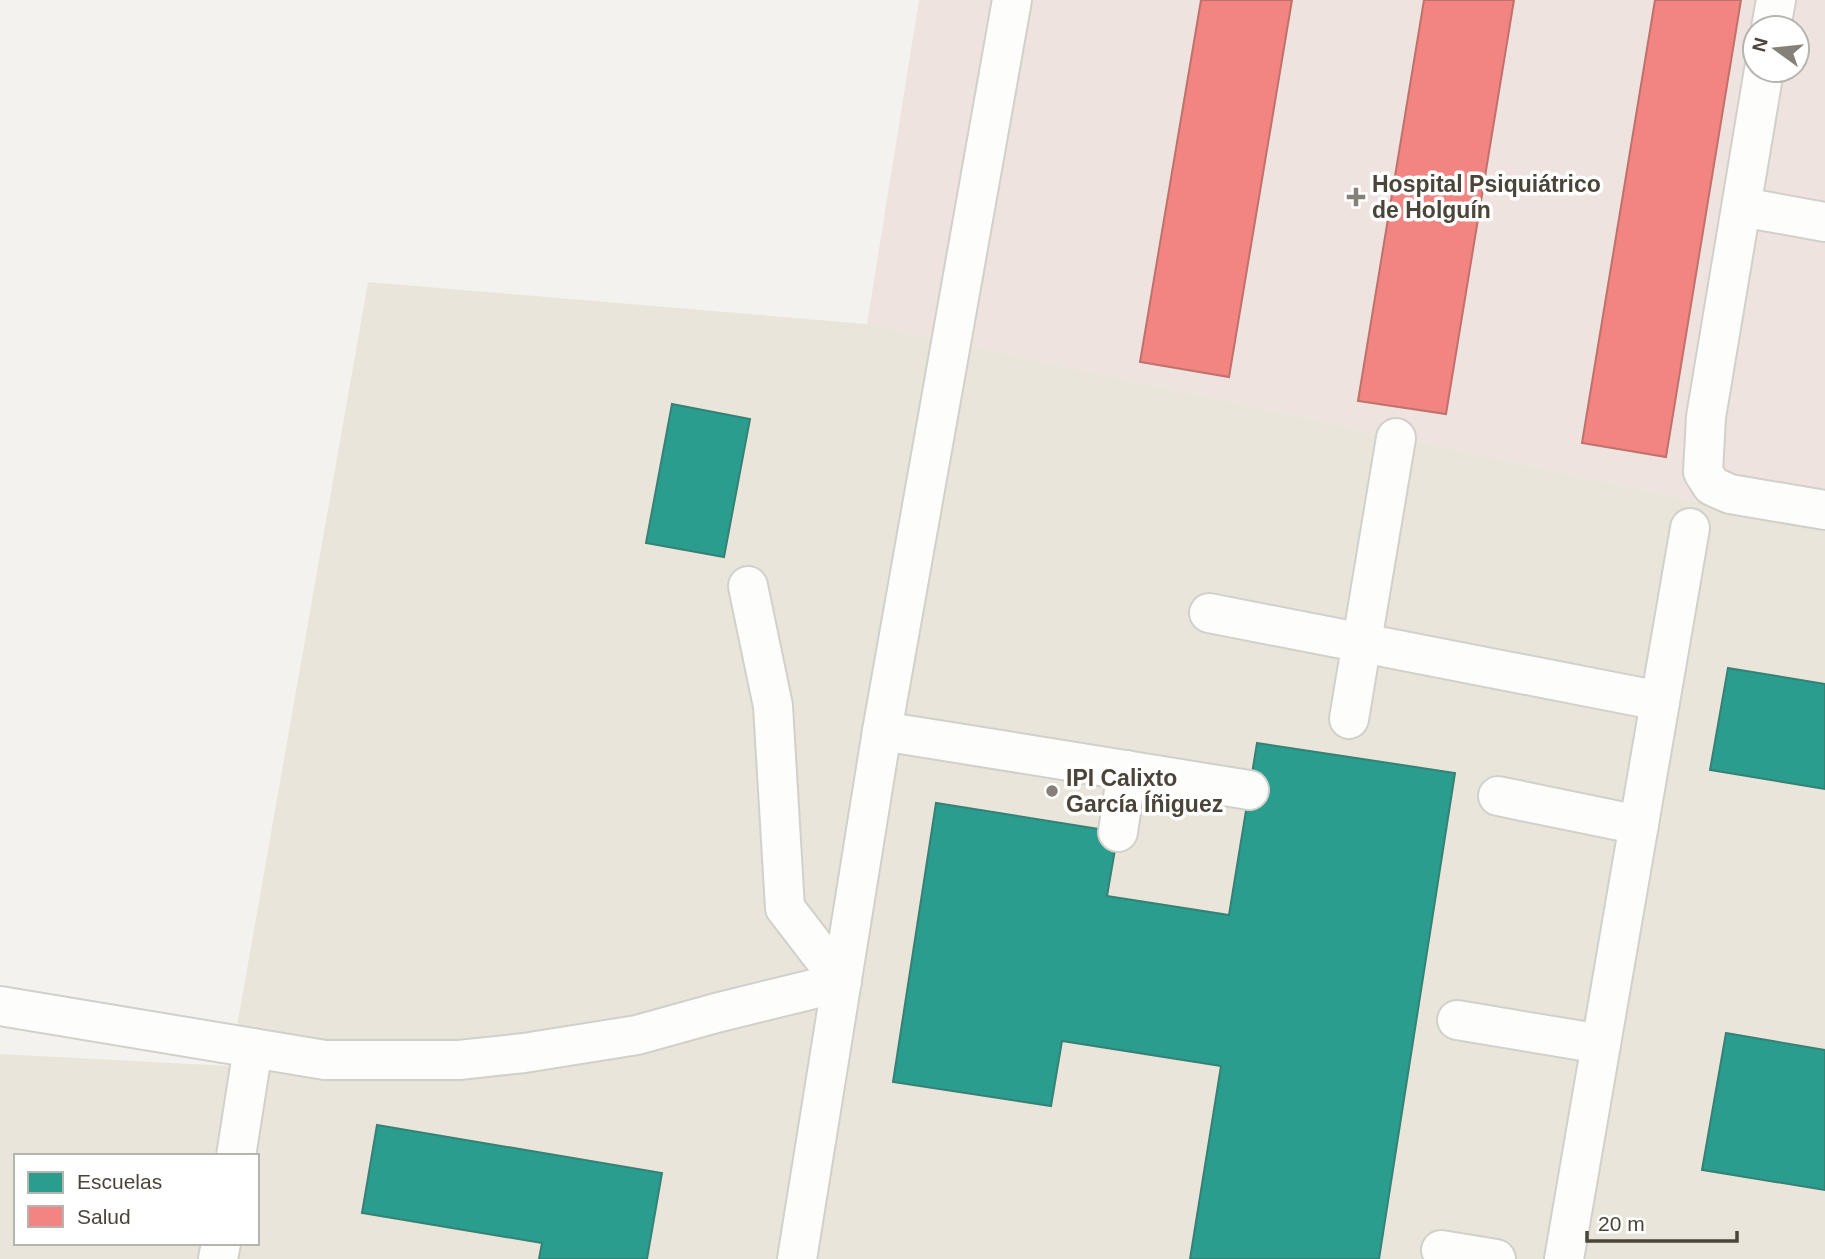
<svg xmlns="http://www.w3.org/2000/svg" width="1825" height="1259" font-family="Helvetica,sans-serif">
<rect width="100%" height="100%" fill="#f4f2ee"/>
<!-- education -->
<path fill="#eae5da" fill-rule="evenodd" d="M368 282 867 324 1825 529V1259H0V1054L230 1066ZM16 1156H257V1243H16Z"/>
<!-- medical -->
<path fill="#eee3df" fill-rule="evenodd" d="M919 0H1825V529L867 324ZM1755 28H1797V70H1755Z"/>
<!-- schools -->
<g fill="#2a9d8f" stroke="#348275" stroke-width="2">
<polygon points="672,404 750,419 724,557 646,543"/>
<polygon points="1728,668 1825,684 1825,789 1710,770"/>
<polygon points="1257,743 1455,773 1379,1259 1190,1259 1221,1066 1062,1041 1051,1106 893,1082 936,803 1118,832 1107,896 1229,915"/>
<polygon points="1726,1033 1825,1050 1825,1190 1702,1170"/>
<polygon points="377,1125 662,1173 647,1259 539,1259 542,1243 362,1213"/>
</g>
<!-- health -->
<g fill="#f28482" stroke="#c0716c" stroke-width="2">
<polygon points="1201,0 1292,0 1229,377 1140,362"/>
<polygon points="1424,0 1514,0 1446,414 1358,401"/>
<polygon points="1655,0 1741,0 1666,457 1582,443"/>
</g>
<g fill="none" stroke-linecap="round" stroke-linejoin="round">
<defs>
<g id="minor">
<polyline points="1771,28 1776,0"/>
<polyline points="1764,70 1706,417 1703,472 1712,486 1730,494 1825,510"/>
<polyline points="1742,207 1825,222"/>
<polyline points="1209,613 1660,701"/>
<polyline points="1349,719 1396,438"/>
<polyline points="882,731 1249,790"/>
<polyline points="1498,796 1639,825"/>
<polyline points="1118,832 1127,770"/>
<polyline points="0,1006 325,1060 459,1060 524,1053 637,1035 716,1013 842,982 785,908 773,706 748,586"/>
<polyline points="1457,1020 1601,1044"/>
<polyline points="236,1156 253,1048"/>
<polyline points="1441,1250 1496,1259"/>
<polyline points="218,1259 221,1243"/>
<polyline points="797,1259 882,731 1012,0"/>
<polyline points="1564,1259 1690,528"/>
</g>
</defs>
<!-- minor casing -->
<use href="#minor" stroke="#d2d0cb" stroke-width="42"/>
<!-- minor -->
<use href="#minor" stroke="#fdfdfc" stroke-width="38"/>
</g>
<!-- markers -->
<g fill="#868178" stroke="#fff" stroke-width="2.5">
<path d="M1352.5 186.5h7v7h7v7h-7v7h-7v-7h-7v-7h7z"/>
<circle cx="1052" cy="791" r="7"/>
</g>
<g text-anchor="middle" dominant-baseline="central" stroke-width="7" stroke-linejoin="round" paint-order="stroke">
<!-- poi labels -->
<g font-size="23" font-weight="bold" fill="#4b4439" stroke="#fff" text-anchor="start">
<text x="1372" y="184">Hospital Psiquiátrico<tspan x="1372" dy="26">de Holguín</tspan></text>
<text x="1066" y="778">IPI Calixto<tspan x="1066" dy="26">García Íñiguez</tspan></text>
</g>
</g>
<!-- legend -->
<rect x="14" y="1154" width="245" height="91" fill="#ffffff" stroke="#b7b4b0" stroke-width="2"/>
<rect x="28" y="1172" width="35" height="21" fill="#2a9d8f" stroke="#b7b4b0" stroke-width="2"/>
<text x="77" y="1189" font-size="21" fill="#4b4439">Escuelas</text>
<rect x="28" y="1206" width="35" height="21" fill="#f28482" stroke="#b7b4b0" stroke-width="2"/>
<text x="77" y="1224" font-size="21" fill="#4b4439">Salud</text>
<!-- north arrow -->
<g transform="translate(1776 49) rotate(285)"><circle r="33" fill="#ffffff" stroke="#b7b4b0" stroke-width="2"/>
<path d="M0-5L12 26L0 18L-12 26Z" fill="#868178"/>
<text y="-10" font-size="19" font-weight="bold" text-anchor="middle" fill="#4b4439">N</text>
</g>
<!-- scale -->
<path d="M1587 1231v10h150v-10" fill="none" stroke="#4b4439" stroke-width="3.5"/>
<text x="1598" y="1231" font-size="21" fill="#4b4439" stroke="#ffffff" stroke-width="5" paint-order="stroke">20 m</text>
</svg>
